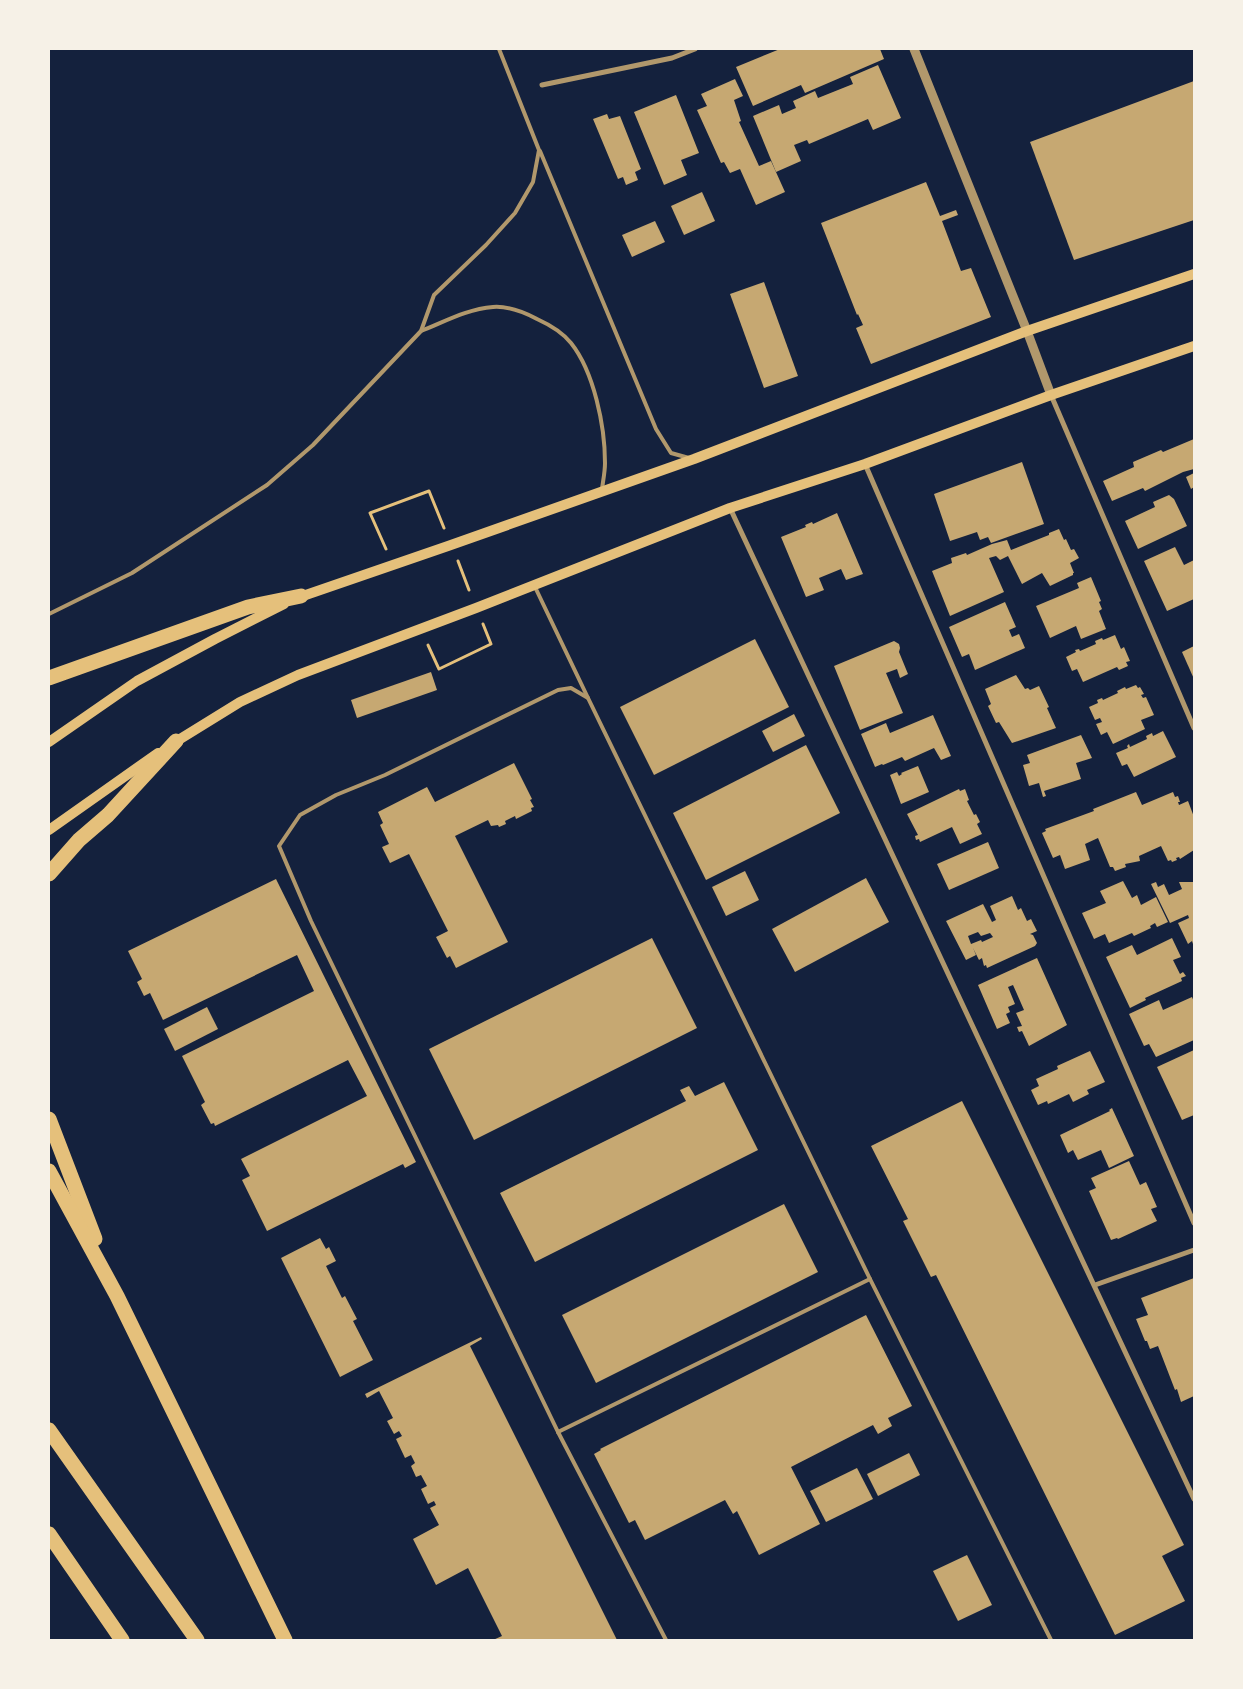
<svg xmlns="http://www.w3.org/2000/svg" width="1243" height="1689" font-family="'Sofia Sans Condensed',sans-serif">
<rect width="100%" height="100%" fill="#14213d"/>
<!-- building -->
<g fill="#c6a872" fill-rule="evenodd">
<polygon points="780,49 880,49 884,59 805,93 801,85 753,106 736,67"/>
<polygon points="878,65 901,118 873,130 868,119 809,144 807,140 794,145 801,161 776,172 753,116 779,105 782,114 796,108 793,101 815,91 818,98 853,84 850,77"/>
<polygon points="735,79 743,96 734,100 741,121 739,122 759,166 771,161 785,192 756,205 740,169 730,173 724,162 721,163 697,110 707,106 701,94"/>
<polygon points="1194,81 1194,220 1074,260 1030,142"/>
<polygon points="676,95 699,153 681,160 687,175 664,185 634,112"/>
<polygon points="607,114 609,119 620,116 641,169 635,172 638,180 626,185 623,177 618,179 593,119"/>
<polygon points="926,182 940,216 956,210 958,215 942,221 961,271 971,268 991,317 871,364 856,328 863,325 858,314 857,315 821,223"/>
<polygon points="702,192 715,221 684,235 671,206"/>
<polygon points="655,221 665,242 632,257 622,235"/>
<polygon points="764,282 798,376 764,388 730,294"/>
<polygon points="1194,439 1194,469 1183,472 1145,491 1143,488 1112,501 1103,481 1134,467 1133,462 1161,450 1163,452"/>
<polygon points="1022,462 1044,524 991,543 988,537 980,540 977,532 950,541 934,494"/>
<polygon points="1194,473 1194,487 1191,489 1186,477"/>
<polygon points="1169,495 1174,499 1187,526 1138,549 1125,521 1155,507 1153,502"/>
<polygon points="837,513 863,574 846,580 841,569 819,578 824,590 806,597 781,537 806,527 805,525 812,522 813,524"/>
<polygon points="1059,529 1064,540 1066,539 1071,550 1074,549 1079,558 1070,563 1074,573 1073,573 1073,575 1050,586 1042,573 1022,584 1008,556 1000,560 996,556 989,558 1004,592 950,616 932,571 952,563 951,558 966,553 967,555 992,544 1007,540 1011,550 1049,535 1049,533"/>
<polygon points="1175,547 1184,565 1194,560 1194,599 1167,611 1144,561"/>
<polygon points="1091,577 1101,601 1099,602 1102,609 1099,611 1106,629 1081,639 1076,626 1050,638 1036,606 1079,588 1077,583"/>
<polygon points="1005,602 1016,627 1009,630 1012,637 1019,634 1025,648 975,670 969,654 962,657 949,627"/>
<polygon points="1115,635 1121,649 1124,647 1130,661 1126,662 1128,666 1119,670 1117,667 1083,682 1077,669 1072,671 1066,657 1076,652 1075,650 1079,649 1080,651 1096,644 1095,641 1102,638 1103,640"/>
<polygon points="755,639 789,707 654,775 620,707"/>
<polygon points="894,641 899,644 900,648 899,652 908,674 900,678 897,669 886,673 903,713 860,730 834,666"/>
<polygon points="1194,646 1194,679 1182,652"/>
<polygon points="431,672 437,690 357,718 351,700"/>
<polygon points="1016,675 1025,689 1028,688 1030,690 1039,686 1049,707 1047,708 1056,728 1012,743 999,722 996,723 988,706 991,704 985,689"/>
<polygon points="1136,685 1138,688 1140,687 1144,694 1141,695 1143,698 1146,697 1154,715 1141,720 1145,729 1113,744 1107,732 1101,735 1096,724 1102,722 1100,718 1095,720 1089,707 1098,703 1097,700 1102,698 1103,700 1118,693 1117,691 1125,687 1126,689"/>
<polygon points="794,714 805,736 773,752 762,731"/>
<polygon points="933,715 951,756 941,760 934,748 905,761 902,757 883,765 882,764 875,767 861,734 886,723 890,733"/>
<polygon points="1163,731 1176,757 1134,777 1127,764 1122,766 1116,753 1128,748 1127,746 1129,744 1130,747 1147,739 1146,736 1152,733 1153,736"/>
<polygon points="1081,735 1092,758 1076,763 1081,779 1044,791 1046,796 1043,797 1039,783 1029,786 1023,765 1030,763 1027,755"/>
<polygon points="806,745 840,813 706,880 673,813"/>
<polygon points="514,763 532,799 530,800 534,807 531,808 532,811 516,819 515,816 505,821 506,824 499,827 498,825 491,826 488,820 455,836 508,942 456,968 450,956 447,958 436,937 448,931 409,854 390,863 382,847 389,844 380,825 383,823 378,812 427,787 435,802"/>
<polygon points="918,766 929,792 901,804 890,775 897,772 899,776 902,774 901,773"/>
<polygon points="959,789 960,791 965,789 969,800 967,801 974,815 976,814 980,822 977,824 982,834 960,844 952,827 920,842 919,839 916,840 915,836 918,835 907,814"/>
<polygon points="1136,792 1142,805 1173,792 1175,797 1178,796 1180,802 1178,802 1179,805 1188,801 1194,817 1194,850 1180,859 1179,857 1176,858 1177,860 1172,862 1171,860 1168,861 1161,846 1139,856 1140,861 1125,864 1126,867 1115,871 1113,867 1110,867 1098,838 1085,844 1090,860 1065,869 1060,855 1053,858 1042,833 1046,831 1045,829 1094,811 1093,809"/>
<polygon points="988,842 999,868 949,890 937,864"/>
<polygon points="745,871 759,900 726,916 712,887"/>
<polygon points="866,878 889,922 795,972 772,929"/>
<polygon points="276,879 416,1162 405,1168 403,1164 267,1231 242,1180 250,1176 241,1159 367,1096 348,1060 215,1126 214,1123 211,1124 201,1105 205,1102 182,1056 314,991 297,955 163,1020 150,993 144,996 137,982 142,979 128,951"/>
<polygon points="1123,881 1132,898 1137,895 1141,905 1156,897 1168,922 1157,927 1155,923 1150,926 1151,928 1134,936 1132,933 1109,943 1105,934 1094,939 1082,913 1106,903 1100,891"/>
<polygon points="1156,882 1158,887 1164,884 1169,895 1182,889 1179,882 1194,882 1194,947 1192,941 1188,944 1178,923 1189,918 1188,915 1170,923 1151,884"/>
<path d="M1012 896 1018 910 1021 908 1027 921 1031 919 1037 931 1030 934 1033 935 1037 943 1035 946 987 968 986 965 984 966 982 958 979 960 973 948 976 955 966 960 946 921 983 904 992 922 996 920 990 906ZM978 932 981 936 990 933 993 937 982 942 981 940 971 944 968 936Z"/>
<polygon points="652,938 697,1028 474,1140 429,1049"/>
<polygon points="1172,938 1181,957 1173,960 1180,974 1183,972 1186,976 1181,978 1182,981 1145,998 1146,1000 1130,1008 1106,957 1132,945 1137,955"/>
<polygon points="1037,958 1067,1025 1029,1046 1022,1031 1019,1032 1017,1027 1022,1026 1016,1013 1024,1010 1013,985 1008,987 1015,1004 1008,1007 1010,1012 1006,1014 1010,1023 997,1029 978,985"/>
<polygon points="1192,997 1194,1002 1194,1040 1156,1057 1149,1044 1144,1046 1129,1014 1159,1000 1163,1010"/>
<polygon points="207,1007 218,1029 175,1051 164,1029"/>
<polygon points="1194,1050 1194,1115 1182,1120 1157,1067"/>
<polygon points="1090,1051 1105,1082 1087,1090 1089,1094 1073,1102 1069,1094 1048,1104 1047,1101 1038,1105 1031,1090 1039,1086 1036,1079 1058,1069 1057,1066"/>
<polygon points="724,1082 758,1150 535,1262 500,1193 686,1101 680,1090 689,1086 695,1096"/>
<polygon points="962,1101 1184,1545 1162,1556 1185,1601 1115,1635 936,1275 931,1277 903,1221 908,1219 871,1146"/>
<polygon points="1112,1108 1134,1156 1109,1168 1101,1150 1078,1160 1073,1150 1068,1153 1060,1135 1110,1111 1109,1110"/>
<polygon points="1129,1161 1140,1185 1146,1182 1157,1207 1151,1209 1157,1221 1118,1239 1117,1238 1111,1240 1089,1191 1096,1188 1091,1178"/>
<polygon points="784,1204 818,1272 596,1383 562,1315"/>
<polygon points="320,1238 326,1249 329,1247 336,1261 326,1266 342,1298 345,1296 357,1319 353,1321 373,1360 340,1377 281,1258"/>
<polygon points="1194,1278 1194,1396 1181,1402 1177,1389 1175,1390 1158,1346 1150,1349 1147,1341 1145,1341 1136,1319 1148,1315 1141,1298"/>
<polygon points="866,1315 912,1406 888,1418 892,1426 878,1434 873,1425 791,1467 820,1524 759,1555 737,1511 733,1514 725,1500 645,1540 635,1520 629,1523 594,1454 601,1450 600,1449"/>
<polygon points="481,1337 482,1339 470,1346 617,1640 493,1640 502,1636 468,1568 436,1585 413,1539 439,1525 430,1508 436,1505 434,1501 428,1504 421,1489 427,1486 421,1475 416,1477 411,1466 415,1463 411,1455 405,1458 396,1439 402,1436 399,1431 394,1434 387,1421 393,1418 379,1391 367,1398 365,1394"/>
<polygon points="909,1453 920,1475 878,1496 867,1474"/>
<polygon points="857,1468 873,1499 826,1522 810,1491"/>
<polygon points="967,1555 992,1605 958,1621 933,1571"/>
</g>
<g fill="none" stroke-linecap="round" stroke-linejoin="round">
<!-- path -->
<g stroke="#e5c07b" stroke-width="3">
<polyline points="386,549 370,513 429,491 444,528"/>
<polyline points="458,561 469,590"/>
<polyline points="428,645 439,669 491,644 483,624"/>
</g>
<!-- service -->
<g stroke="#b1986c" stroke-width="4">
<polyline points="540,151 656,429 671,453 689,458"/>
<path d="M421 331C444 322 467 309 493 307 507 306 524 312 537 319 548 324 563 333 571 343 594 372 605 426 605 463 605 472 603 481 602 489"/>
<polyline points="535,587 588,698"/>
<polyline points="49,614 132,573 267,485 313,445 421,331 434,295 486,245 515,213 533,182 539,150 499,49"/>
<polyline points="558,1432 870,1279"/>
<polyline points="666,1640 558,1432 311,921 279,846 300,815 336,795 385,775 558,690 571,688 588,698 870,1279 1051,1640"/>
</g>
<!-- minor -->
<g stroke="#b1986c" stroke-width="5">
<polyline points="542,85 672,58 695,49"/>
<polyline points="1051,395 1194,728"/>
<polyline points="865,464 1194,1223"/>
<polyline points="730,508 1194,1499"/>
<polyline points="1095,1285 1194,1250"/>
</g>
<!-- tertiary -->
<polyline stroke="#b1986c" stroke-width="9" points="914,49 1027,331 1051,395"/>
<!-- secondary -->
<g stroke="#e5c07b" stroke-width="10">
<polyline points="297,598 448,546 694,459 1027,331 1194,274"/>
<polyline points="49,742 137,681 215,639 284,604"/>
<polyline points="172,744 240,702 298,675 476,608 730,508 865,464 1051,395 1194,346"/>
<polyline points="49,830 158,753"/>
</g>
<!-- motorway -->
<g stroke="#e5c07b" stroke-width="15">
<polyline points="49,678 248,607 301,596"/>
<polyline points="49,874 79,840 108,815 176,741"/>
<polyline points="49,1119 95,1239"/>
<polyline points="49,1171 117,1296 285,1640"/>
<polyline points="49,1430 197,1640"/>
<polyline points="49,1534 122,1640"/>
</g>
</g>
<!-- border -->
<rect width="1243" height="1689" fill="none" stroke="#f6f1e7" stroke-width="100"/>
</svg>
